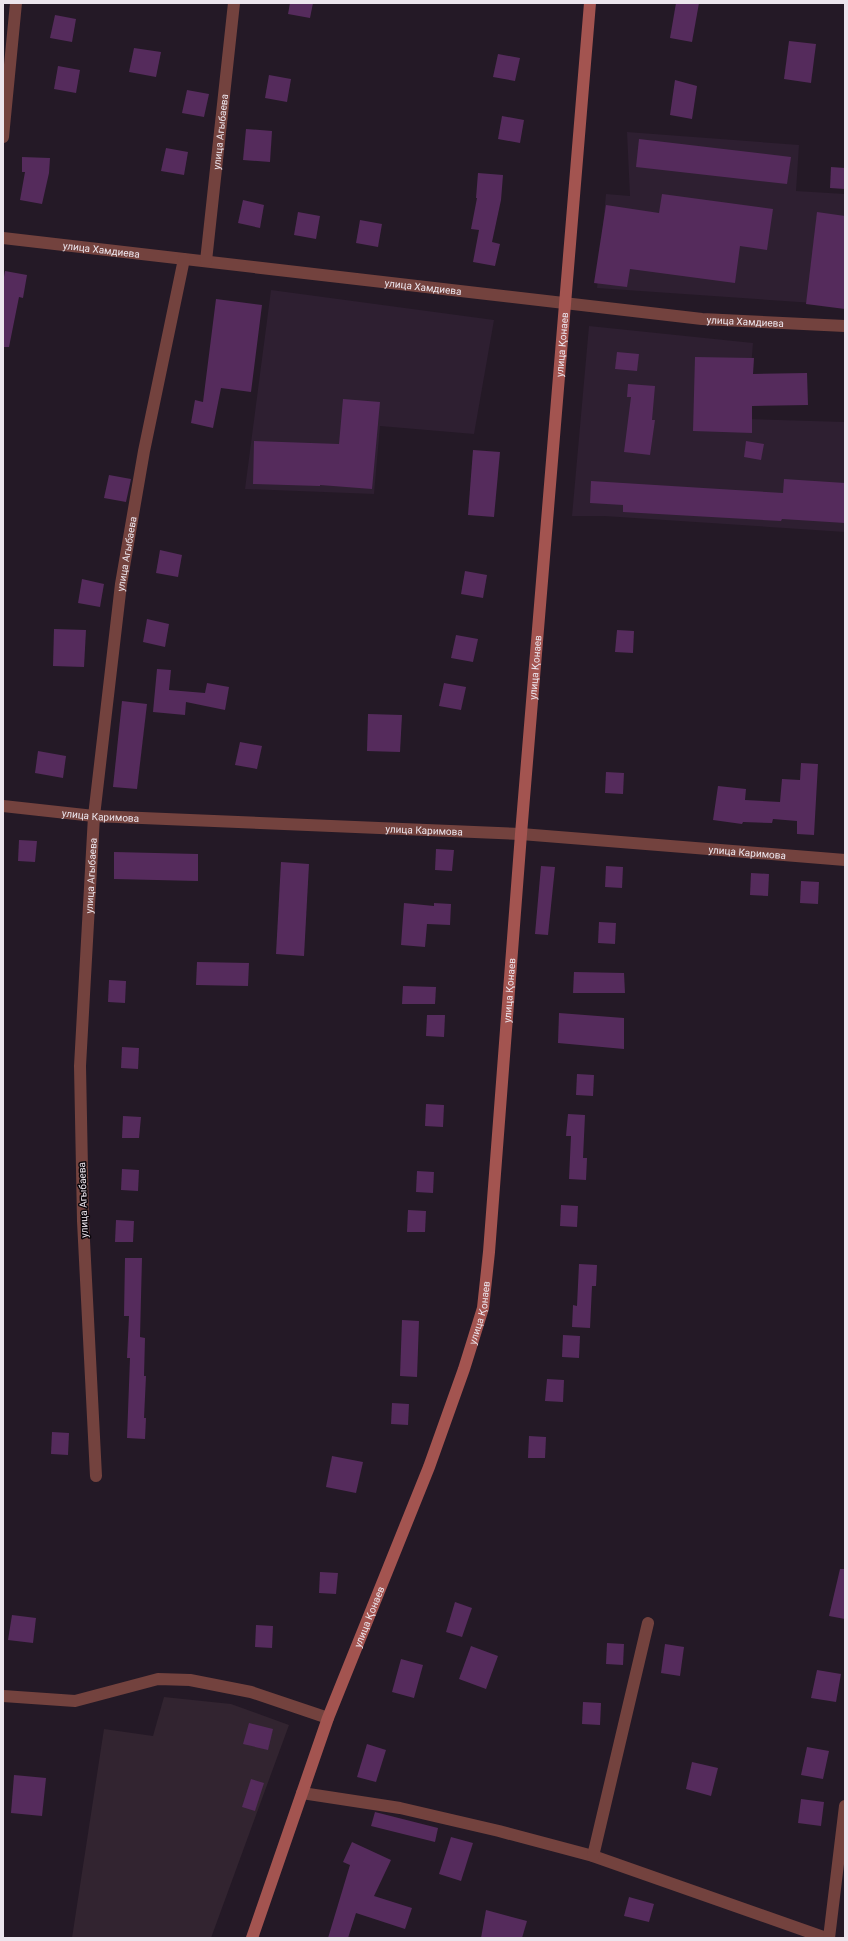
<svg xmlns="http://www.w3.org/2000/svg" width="848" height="1941" font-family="Roboto,sans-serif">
<rect width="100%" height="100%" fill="#241926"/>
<!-- commercial -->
<polygon fill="#322430" points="164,1697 231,1704 289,1725 211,1938 72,1938 104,1729 153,1736"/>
<!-- built -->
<g fill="#2e1f31">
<polygon points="627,132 799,145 796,191 845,194 845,282 843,305 597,288 606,194 630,196"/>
<polygon points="271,290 494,320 474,434 380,426 374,494 245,489"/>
<polygon points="589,326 753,343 747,419 845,422 845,532 604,516 572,516"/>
</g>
<!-- building -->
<g fill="#552b5c">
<polygon points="290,3 313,3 310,18 288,14"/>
<polygon points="676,3 699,3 692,42 670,38"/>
<polygon points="55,15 76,19 72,42 50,38"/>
<polygon points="789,41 816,44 811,83 784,79"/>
<polygon points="134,48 161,52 156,77 129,72"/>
<polygon points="498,54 520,58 515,81 493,77"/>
<polygon points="58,66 80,70 76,93 54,89"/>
<polygon points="269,75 291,79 287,102 265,98"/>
<polygon points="675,80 697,86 692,119 670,115"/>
<polygon points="187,90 209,94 204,117 182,113"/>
<polygon points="502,116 524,120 520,143 498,139"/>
<polygon points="246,129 272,131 270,162 243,160"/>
<polygon points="639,139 791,157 787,184 636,167"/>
<polygon points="166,148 188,152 184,175 161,171"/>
<polygon points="22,157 50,158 49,173 42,204 20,200 25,172 22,172"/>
<polygon points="831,167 845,168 845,189 830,188"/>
<polygon points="478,173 503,175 501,200 492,242 500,244 495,266 473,262 479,230 471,229 477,198 476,198"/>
<polygon points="662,194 773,209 767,250 740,246 735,283 630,269 627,287 594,283 606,205 659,213"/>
<polygon points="243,200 264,205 260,228 238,223"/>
<polygon points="298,212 320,216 316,239 294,235"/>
<polygon points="817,212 845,216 845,309 806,304"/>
<polygon points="360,220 382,224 378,247 356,243"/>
<polygon points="5,271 27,275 23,298 19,297 9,347 3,347 3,283"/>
<polygon points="216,299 262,305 251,392 221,388 213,428 191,423 195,400 203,402"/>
<polygon points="617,352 639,354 637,371 615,369"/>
<polygon points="695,357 754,358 753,374 807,373 808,405 752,406 752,433 693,431"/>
<polygon points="628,384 655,386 652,420 655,420 650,455 624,452 631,397 627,397"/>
<polygon points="343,399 380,402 372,489 320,485 320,486 253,484 254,441 339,444"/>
<polygon points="746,441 764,444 761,460 744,457"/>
<polygon points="473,450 500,452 494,517 468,515"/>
<polygon points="109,475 131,479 126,502 104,498"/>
<polygon points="784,479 845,483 845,523 782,519 781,521 623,512 623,505 590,503 591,481 783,493"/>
<polygon points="160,550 182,555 178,577 156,573"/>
<polygon points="465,571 487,575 483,598 461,594"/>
<polygon points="82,579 104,584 100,607 78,603"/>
<polygon points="147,619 169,624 165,647 143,642"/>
<polygon points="54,629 86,630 84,667 53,666"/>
<polygon points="617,630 634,631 633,653 615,652"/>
<polygon points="456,635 478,639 473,662 451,658"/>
<polygon points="157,669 171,670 169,690 205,693 207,683 229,687 225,710 186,702 185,715 153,712"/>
<polygon points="444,683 466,687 461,710 439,706"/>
<polygon points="122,701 147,704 137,789 113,787"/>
<polygon points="368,714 402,715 400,752 367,751"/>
<polygon points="240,742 262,746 257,769 235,765"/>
<polygon points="38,751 66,756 63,778 35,773"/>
<polygon points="801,763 818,764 814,835 797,834 797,821 773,819 772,823 743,822 742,824 713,820 718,786 746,789 745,800 780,802 782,779 800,780"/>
<polygon points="606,772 624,773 623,794 605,793"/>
<polygon points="19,840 37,841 35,862 18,861"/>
<polygon points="436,849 454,850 452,871 435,870"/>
<polygon points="114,852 198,854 198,881 114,879"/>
<polygon points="281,862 309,864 304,956 276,954"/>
<polygon points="541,866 555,867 548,935 535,934"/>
<polygon points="606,866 623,867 622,888 605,887"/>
<polygon points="751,873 769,874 768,896 750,895"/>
<polygon points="801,881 819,882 818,904 800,903"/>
<polygon points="404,903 434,906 434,903 451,904 450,925 427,924 425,947 401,945"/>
<polygon points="599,922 616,923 615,944 598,943"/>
<polygon points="197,962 249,963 248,986 196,985"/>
<polygon points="574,972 624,973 625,993 573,993"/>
<polygon points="109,980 126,981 125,1003 108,1002"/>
<polygon points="403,986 436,987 435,1004 402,1004"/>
<polygon points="559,1013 624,1018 624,1049 558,1043"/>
<polygon points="427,1015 445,1015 444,1037 426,1036"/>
<polygon points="122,1047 139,1048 138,1069 121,1068"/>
<polygon points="577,1074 594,1075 593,1096 576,1095"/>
<polygon points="426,1104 444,1105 443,1127 425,1126"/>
<polygon points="568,1114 585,1115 583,1158 587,1158 586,1180 569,1179 571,1136 566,1136"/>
<polygon points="123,1116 141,1117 139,1138 122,1138"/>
<polygon points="122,1169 139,1170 138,1191 121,1190"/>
<polygon points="417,1171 434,1172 433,1193 416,1192"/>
<polygon points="561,1205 578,1206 577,1227 560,1226"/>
<polygon points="408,1210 426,1211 425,1232 407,1232"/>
<polygon points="116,1220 134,1221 133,1242 115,1242"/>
<polygon points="125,1258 142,1258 140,1337 145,1338 144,1376 146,1376 144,1418 146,1418 145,1439 127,1438 130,1358 127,1358 129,1316 124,1316"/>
<polygon points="579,1264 597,1265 596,1286 592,1286 590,1328 572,1327 573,1305 577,1306"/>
<polygon points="402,1320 419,1321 417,1377 400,1376"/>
<polygon points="563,1335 580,1336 579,1358 562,1357"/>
<polygon points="547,1379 564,1380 563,1402 545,1401"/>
<polygon points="392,1403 409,1404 408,1425 391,1424"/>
<polygon points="52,1432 69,1433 68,1455 51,1454"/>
<polygon points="529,1436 546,1437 545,1458 528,1458"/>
<polygon points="332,1456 363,1462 356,1493 326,1487"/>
<polygon points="840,1569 845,1569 845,1619 829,1616"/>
<polygon points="320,1572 338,1573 336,1594 319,1593"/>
<polygon points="455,1602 472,1608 462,1637 446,1632"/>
<polygon points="12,1615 36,1618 33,1643 8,1640"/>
<polygon points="256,1625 273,1626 272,1648 255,1647"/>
<polygon points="607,1643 624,1644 623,1665 606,1664"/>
<polygon points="665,1644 684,1647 680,1676 661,1673"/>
<polygon points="471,1646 498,1656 486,1689 459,1679"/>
<polygon points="401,1659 423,1665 414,1698 392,1692"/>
<polygon points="817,1670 841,1674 836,1702 811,1698"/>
<polygon points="583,1702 601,1703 600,1725 582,1724"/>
<polygon points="249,1723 273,1729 268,1750 243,1744"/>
<polygon points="367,1744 386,1750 376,1782 357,1777"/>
<polygon points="807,1747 829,1751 823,1779 801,1775"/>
<polygon points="692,1762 718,1768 711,1796 686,1789"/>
<polygon points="14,1775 46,1778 42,1816 11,1813"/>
<polygon points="251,1779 264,1783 255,1811 242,1807"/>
<polygon points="801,1799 824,1802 821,1826 798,1823"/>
<polygon points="375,1812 438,1828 435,1842 371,1826"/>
<polygon points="451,1837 473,1843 461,1881 439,1874"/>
<polygon points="352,1842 391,1860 374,1896 412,1908 405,1929 356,1913 348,1938 328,1938 350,1865 343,1862"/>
<polygon points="629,1897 654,1904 649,1922 624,1916"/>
<polygon points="486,1910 527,1921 522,1938 481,1938"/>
</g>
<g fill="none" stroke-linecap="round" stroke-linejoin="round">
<!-- minor -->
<g stroke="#73423e" stroke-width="12">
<polyline points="3,137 16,3"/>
<path id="s1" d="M3 238 702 319 845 326"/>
<path id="s2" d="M206 261 234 3"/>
<path id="s3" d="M3 806 94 816 521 834"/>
<path id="s4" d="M96 1476 83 1221 80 1066 94 816 121 584 144 451 184 259"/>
<polyline points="3,1696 75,1701 158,1679 190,1680 251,1692 328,1718"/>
<polyline points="302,1793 400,1808 499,1831 593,1856 826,1938"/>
<polyline points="593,1856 648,1623"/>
<polyline points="829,1938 845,1806"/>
</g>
<!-- tertiary -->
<path stroke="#73423e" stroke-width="12" id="s5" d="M521 834 845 860"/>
<!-- secondary -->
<path stroke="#a35450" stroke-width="12" id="s6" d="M252 1938 328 1718 429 1467 464 1369 483 1308 489 1252 521 834 590 3"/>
</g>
<g text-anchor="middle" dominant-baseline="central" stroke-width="3" stroke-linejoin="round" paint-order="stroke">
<!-- street labels -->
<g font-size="10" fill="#ece5ed" stroke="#0b060b">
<text stroke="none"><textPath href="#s2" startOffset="130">улица Агыбаева</textPath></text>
<text stroke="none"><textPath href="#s1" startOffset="99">улица Хамдиева</textPath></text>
<text stroke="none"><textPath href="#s1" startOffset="423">улица Хамдиева</textPath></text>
<text stroke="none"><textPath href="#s1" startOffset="747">улица Хамдиева</textPath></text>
<text stroke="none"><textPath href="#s6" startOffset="1638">улица Қонаев</textPath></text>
<text stroke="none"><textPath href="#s4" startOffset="925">улица Агыбаева</textPath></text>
<text stroke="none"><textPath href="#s6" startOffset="1314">улица Қонаев</textPath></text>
<text stroke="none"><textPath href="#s3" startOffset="98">улица Каримова</textPath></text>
<text stroke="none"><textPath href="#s3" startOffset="422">улица Каримова</textPath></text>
<text stroke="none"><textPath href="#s5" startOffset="227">улица Каримова</textPath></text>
<text stroke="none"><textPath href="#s4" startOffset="601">улица Агыбаева</textPath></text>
<text stroke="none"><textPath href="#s6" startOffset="990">улица Қонаев</textPath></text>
<text transform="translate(83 1200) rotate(-92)">улица Агыбаева</text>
<text stroke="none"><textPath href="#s6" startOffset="666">улица Қонаев</textPath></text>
<text stroke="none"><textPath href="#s6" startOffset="342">улица Қонаев</textPath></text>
</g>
</g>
<!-- border -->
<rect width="848" height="1941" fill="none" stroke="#ece5ed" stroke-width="8"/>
</svg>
